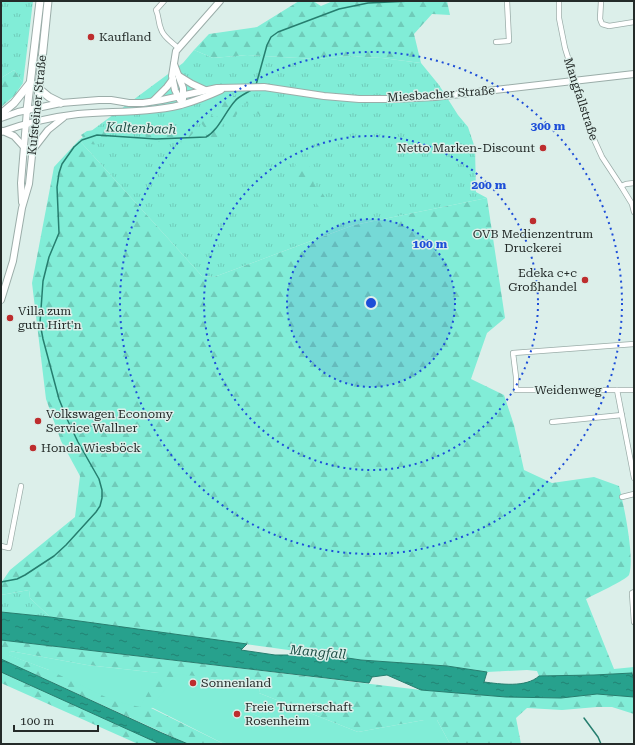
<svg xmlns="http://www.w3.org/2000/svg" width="635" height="745" font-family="'Roboto Serif',serif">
<defs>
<pattern id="grass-tufts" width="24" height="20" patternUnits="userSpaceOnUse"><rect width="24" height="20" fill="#81edd7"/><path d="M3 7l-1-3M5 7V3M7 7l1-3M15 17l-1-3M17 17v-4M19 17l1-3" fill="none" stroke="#6fcbb9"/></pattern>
<pattern id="forest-firs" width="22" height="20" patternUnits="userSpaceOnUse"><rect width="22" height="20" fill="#81edd7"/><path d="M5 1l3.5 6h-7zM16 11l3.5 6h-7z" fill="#6fcbb9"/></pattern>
<pattern id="water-ripples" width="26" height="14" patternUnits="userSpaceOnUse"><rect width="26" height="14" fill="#27a18d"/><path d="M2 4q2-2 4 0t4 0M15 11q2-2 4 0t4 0" fill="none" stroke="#218373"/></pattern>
</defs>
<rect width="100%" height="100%" fill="#dcefea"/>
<!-- grass -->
<g fill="url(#grass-tufts)">
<polygon points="1,1 33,1 23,83 14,70 1,78"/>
<polygon points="194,50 213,58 247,55 317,59 348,56 382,58 421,63 439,85 458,115 468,127 475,148 476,192 487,198 354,225 214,277 202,276 79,140 183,63"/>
<polygon points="29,590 30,598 50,617 1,612 1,595"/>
</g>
<!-- forest -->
<g fill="url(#forest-firs)" fill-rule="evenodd">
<polygon points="299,1 313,1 321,6 333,1 447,1 450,15 432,14 414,34 421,63 382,58 348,56 317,59 247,55 213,58 194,50 209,34 257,27"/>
<polygon points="14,70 23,83 14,96 1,107 1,78"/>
<path d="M233 95 241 101 247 97 266 98 264 105 272 107 279 112 280 119 278 122 259 115 256 111 257 106 252 104 244 103 233 120 228 121 225 120 222 127 225 136 221 142C208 139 208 131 195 131L185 142C180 143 176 141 172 141 163 141 157 143 148 141L145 135 117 132 108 135 107 141C92 145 93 148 81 135L87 131 104 129 107 132 115 128 125 127 154 130 171 129 179 132 185 131 187 127H204L196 116 204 109 216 119 219 110 218 104 222 97Z"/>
<path d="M79 140 202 276 214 277 354 225 487 198 505 318 487 333 471 379 504 395 514 425 524 470 552 483 594 477 619 486C624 506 635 558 629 575 626 580 593 595 586 599L614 669 634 667V673L594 675 539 676 537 671 527 670 487 672 447 666 361 660 50 617 30 598 29 590 1 595V583L10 570 75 517 80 476 61 441 46 399 32 283 54 167Z"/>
<polygon points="303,160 311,168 314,185 323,194 329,204 327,211 319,207 294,172 296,163"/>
<path d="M1 640 421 690 506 697 561 698 597 694 634 697V714L612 707H597L562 710 527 708 516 718 521 744H450L437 720H424L358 732 259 693 260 683 151 708 224 744H188L1 659ZM10 651 87 665 159 673 49 670 9 655Z"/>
<polygon points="1,672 160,744 138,744 1,683"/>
</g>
<!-- green -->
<g fill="#81edd7">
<polygon points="10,651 87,665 159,673 140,707 114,701 49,670 8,655"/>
<polygon points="177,674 260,683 259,693 358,732 424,720 437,720 450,744 224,744 151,707"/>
</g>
<!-- water -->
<g fill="url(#water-ripples)" stroke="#267e6f">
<path d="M1 612 50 617 247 644 241 650 275 655H290L294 650 361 660 447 666 487 672 484 682C500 684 526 688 539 676L594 675 632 673 633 678 634 679V697L597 694 561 698 506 697 421 690 387 675 372 677 369 683 1 640Z"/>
<polygon points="1,659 162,733 188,744 160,744 1,672"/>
</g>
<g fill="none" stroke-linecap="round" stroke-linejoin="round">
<!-- stream -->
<g stroke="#267e6f" stroke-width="1.5">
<polyline points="256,85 267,45 271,37 278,32 339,9 368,3 411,1"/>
<path d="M1 582 17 579 25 575 54 556 66 545 96 512 100 506 102 498V490L99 479 78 442 67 419 59 399 43 339 40 323 43 281 49 257 59 233 57 187 59 173 62 164 74 147 82 140 97 135 156 139 206 137C218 131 225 112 235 101 239 96 247 93 253 89"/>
<polyline points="584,718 598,737 601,744"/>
</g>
<defs>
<g id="street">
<path d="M164 1 156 10C159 16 158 22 161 29 163 37 172 42 178 48"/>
<polyline points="559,1 559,18 565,48 592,135 602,157 621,186 632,204 634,212"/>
<polyline points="601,1 600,19 602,24 609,26 634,22"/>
<polyline points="496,42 509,41 507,1"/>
<polyline points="621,186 626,184 634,183"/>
<polyline points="634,344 513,353 516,377 516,390 634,390"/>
<polyline points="617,390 634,478"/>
<polyline points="552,422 622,415"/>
<polyline points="622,497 634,494"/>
<polyline points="1,546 9,548 21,486"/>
<polyline points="634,592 632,593 634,622"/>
</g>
<g id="secondary">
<polyline points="174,64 183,88 183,99"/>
<polyline points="179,76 192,84 205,90"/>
<polyline points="180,100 175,90 172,76 176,51 220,1"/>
<polyline points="153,101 167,87 173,79"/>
<polyline points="1,118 18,112 61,103 99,100 111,100 129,103 143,103 162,100 217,88 264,87 324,96 359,99 395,99 435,97 634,74"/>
<polyline points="3,131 14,136 24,147"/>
<path d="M1 132C26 123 52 117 78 114 113 111 147 113 181 105 195 101 208 96 221 90"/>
<polyline points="34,148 48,130 63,118"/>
<polyline points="22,202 21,183 27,110"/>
<polyline points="1,300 13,261 22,208 29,184 37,108"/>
</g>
<g id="primary">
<polyline points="38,88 49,97 61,103"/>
<polyline points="37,108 48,1"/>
<polyline points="27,110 40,1"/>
<polyline points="1,114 14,103 30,83"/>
</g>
</defs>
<!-- street casing -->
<use href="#street" stroke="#9bada9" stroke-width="6"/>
<!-- secondary casing -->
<use href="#secondary" stroke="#9bada9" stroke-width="8"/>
<!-- primary casing -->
<use href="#primary" stroke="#9bada9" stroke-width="9"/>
<!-- street -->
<use href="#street" stroke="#fff" stroke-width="4.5"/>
<!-- secondary -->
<use href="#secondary" stroke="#fff" stroke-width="6"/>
<!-- primary -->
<use href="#primary" stroke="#fff" stroke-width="7"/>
</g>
<!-- distance rings -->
<circle cx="371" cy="303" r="84" fill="#1d4ed8" fill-opacity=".12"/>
<g fill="none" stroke="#1d4ed8" stroke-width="2" stroke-dasharray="2 4">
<circle cx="371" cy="303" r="84"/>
<circle cx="371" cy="303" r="167"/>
<circle cx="371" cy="303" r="251"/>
</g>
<!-- markers -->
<g fill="#bd2d2e" stroke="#dcefea" stroke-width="1.5">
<circle cx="91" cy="37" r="4"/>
<circle cx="543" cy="148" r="4"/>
<circle cx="533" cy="221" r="4"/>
<circle cx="585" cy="280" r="4"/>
<circle cx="10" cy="318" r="4"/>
<circle cx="38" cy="421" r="4"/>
<circle cx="33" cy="448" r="4"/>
<circle cx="193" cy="683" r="4"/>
<circle cx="237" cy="714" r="4"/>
</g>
<g text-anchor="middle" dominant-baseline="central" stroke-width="3" stroke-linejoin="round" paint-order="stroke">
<!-- poi labels -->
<g font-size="12" fill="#242b29" stroke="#dcefea" text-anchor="start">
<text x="99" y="37">Kaufland</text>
<text x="535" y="148" text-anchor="end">Netto Marken-Discount</text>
<text x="533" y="234" text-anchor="middle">OVB Medienzentrum<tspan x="533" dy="14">Druckerei</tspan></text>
<text x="577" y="273" text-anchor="end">Edeka c+c<tspan x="577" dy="14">Großhandel</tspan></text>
<text x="18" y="311">Villa zum<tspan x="18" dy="14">gutn Hirt'n</tspan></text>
<text x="46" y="414">Volkswagen Economy<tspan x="46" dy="14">Service Wallner</tspan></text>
<text x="41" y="448">Honda Wiesböck</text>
<text x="201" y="683">Sonnenland</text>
<text x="245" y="707">Freie Turnerschaft<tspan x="245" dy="14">Rosenheim</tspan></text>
</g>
<!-- street labels -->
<g font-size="12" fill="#242b29" stroke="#dcefea">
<text transform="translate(441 94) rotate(-4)">Miesbacher Straße</text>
<text transform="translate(581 99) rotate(72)">Mangfallstraße</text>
<text transform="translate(37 105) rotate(-84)">Kufsteiner Straße</text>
<text x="568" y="390">Weidenweg</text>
</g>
<!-- water labels -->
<g font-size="13" font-style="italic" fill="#1c4d44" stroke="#dcefea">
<text transform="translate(141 128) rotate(2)">Kaltenbach</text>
<text transform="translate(318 652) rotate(5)">Mangfall</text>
</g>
</g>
<circle cx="371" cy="303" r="6" fill="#1d4ed8" stroke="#dcefea" stroke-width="2"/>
<g font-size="12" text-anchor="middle" font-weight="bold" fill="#1d4ed8" stroke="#dcefea" stroke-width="3" stroke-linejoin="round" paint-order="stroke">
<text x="548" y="130">300 m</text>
<text x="489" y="189">200 m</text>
<text x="430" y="248">100 m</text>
</g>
<!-- border -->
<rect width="635" height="745" fill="none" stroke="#242b29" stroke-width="4"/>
<!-- scale -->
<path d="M14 725v6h84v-6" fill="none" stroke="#242b29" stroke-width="2"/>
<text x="20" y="725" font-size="12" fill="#242b29" stroke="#dcefea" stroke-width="3" paint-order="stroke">100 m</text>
</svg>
